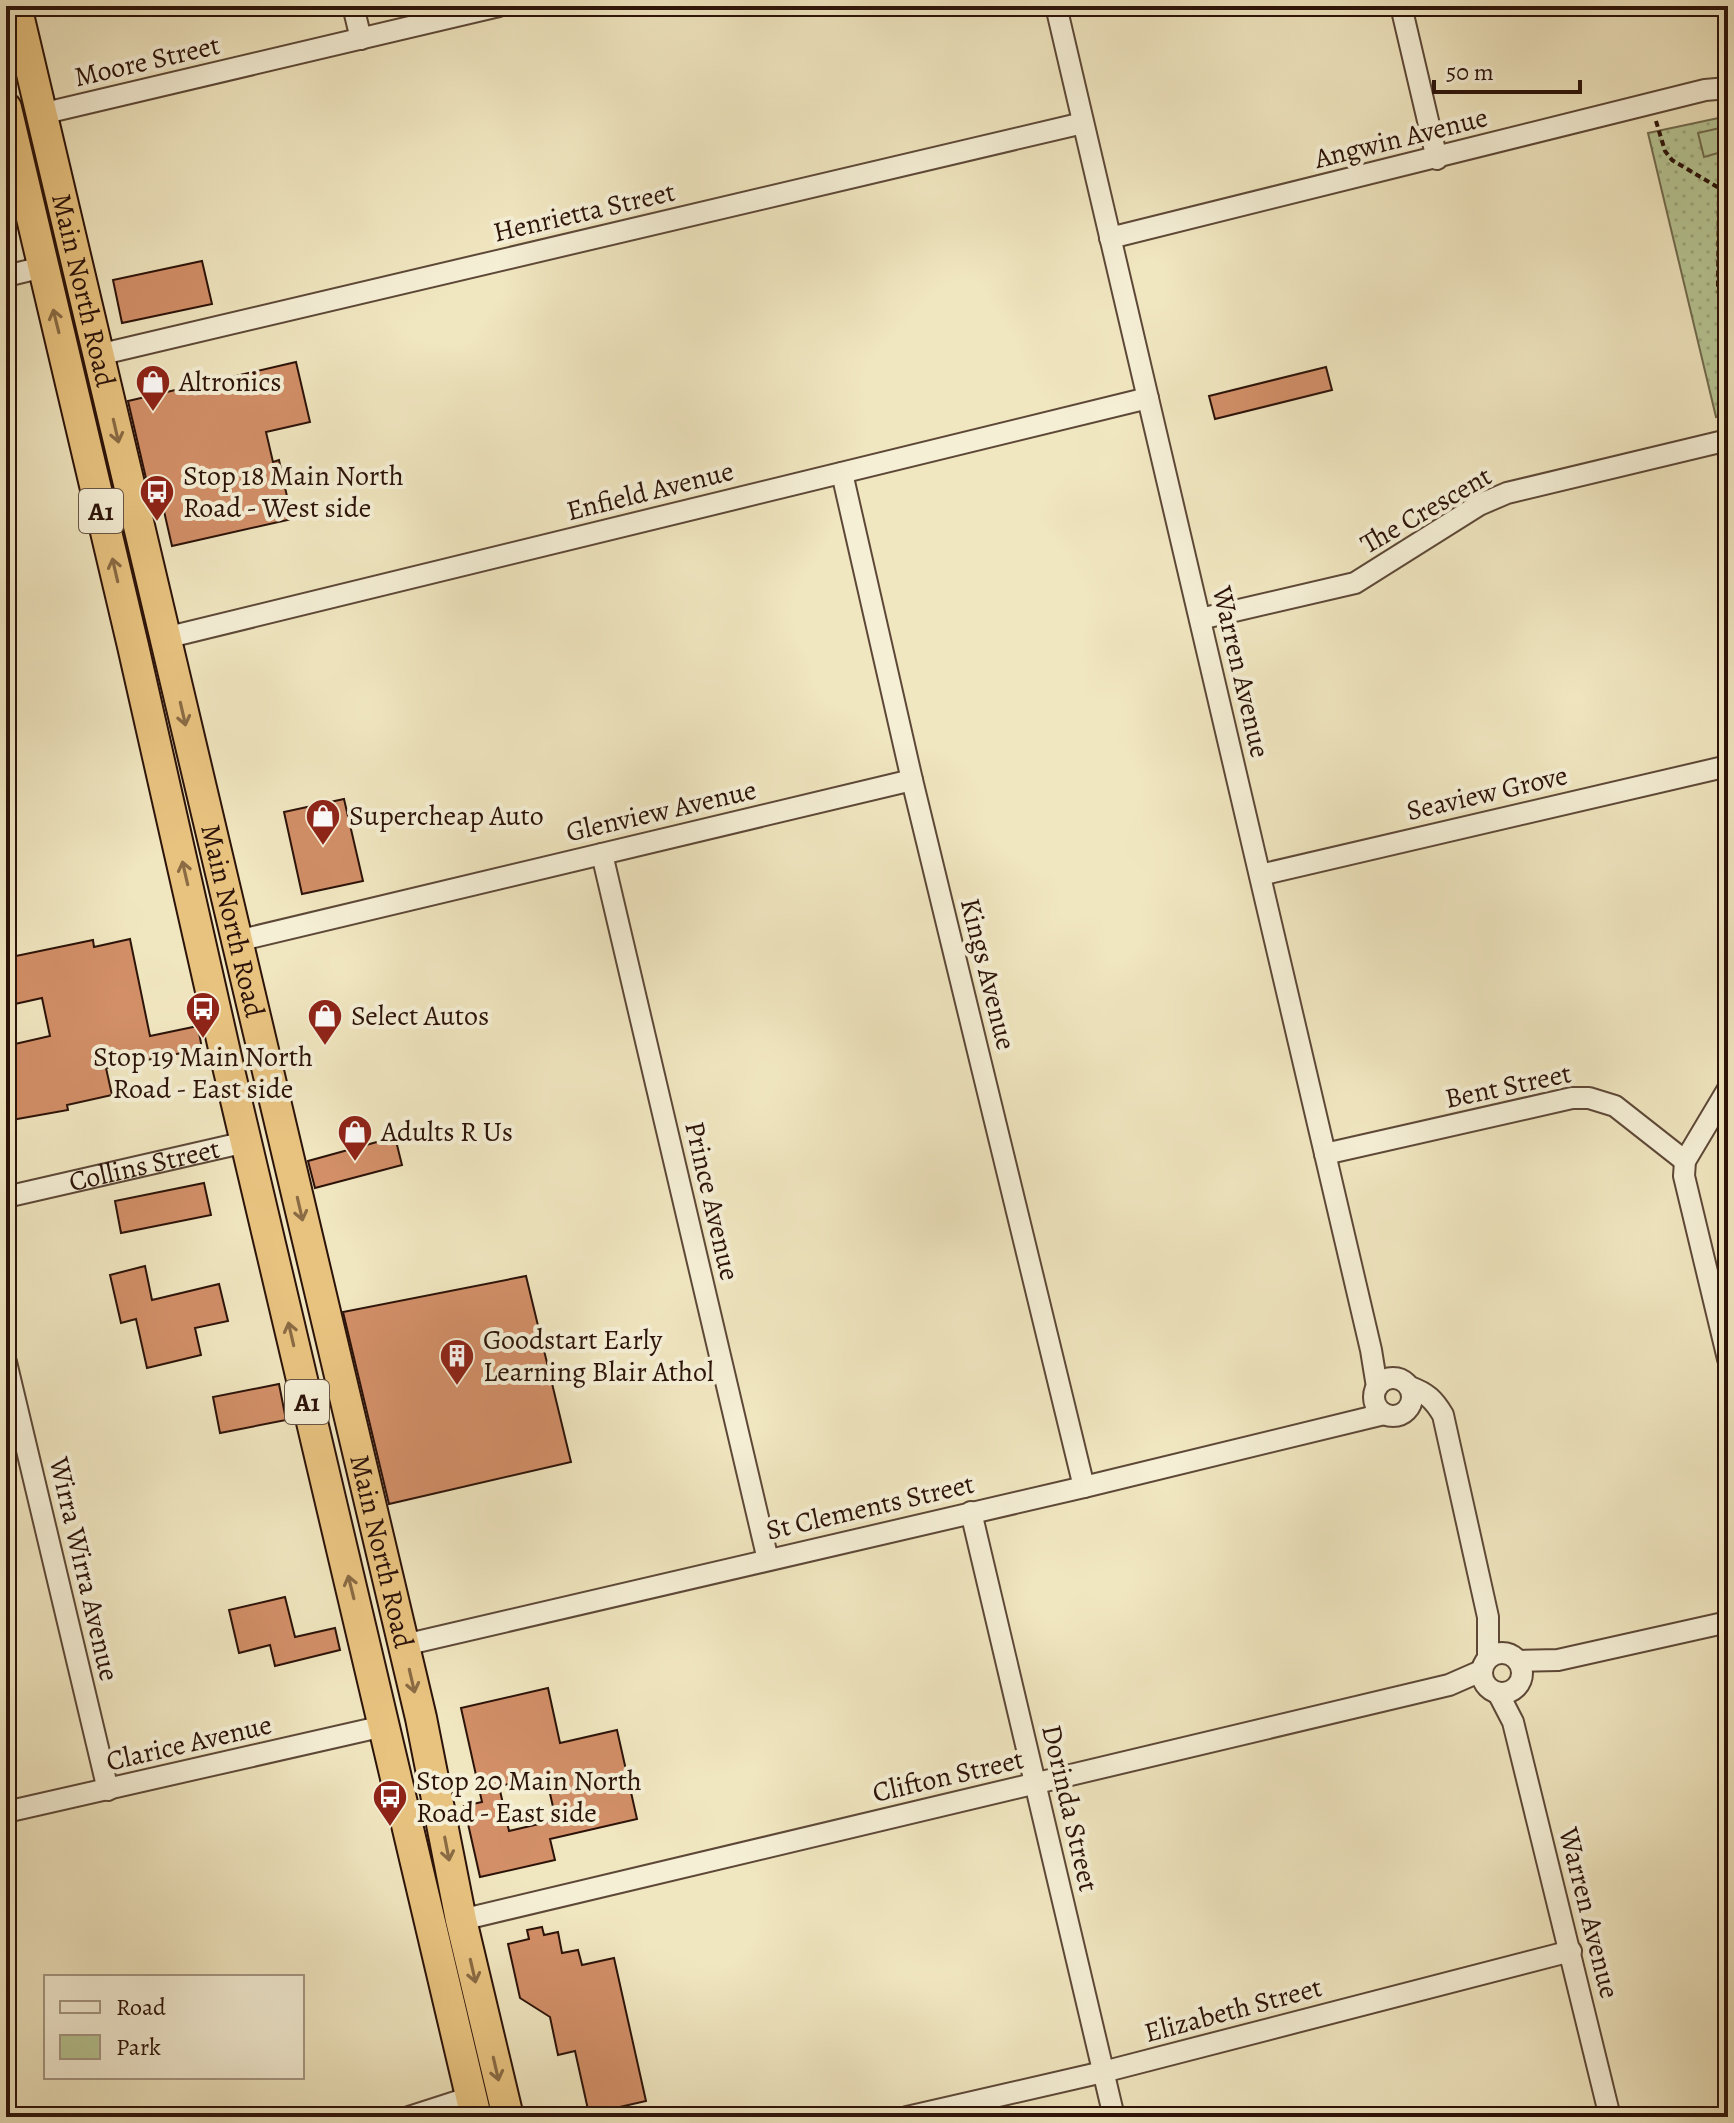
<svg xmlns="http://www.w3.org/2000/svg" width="1734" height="2123" font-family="Alegreya,serif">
<defs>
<pattern id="green-dots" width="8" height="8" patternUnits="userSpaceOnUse" patternTransform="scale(2)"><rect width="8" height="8" fill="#b7c695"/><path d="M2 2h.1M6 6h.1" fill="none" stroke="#9ea97f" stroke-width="1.8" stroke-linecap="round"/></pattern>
</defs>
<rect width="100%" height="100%" fill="#f0e6c0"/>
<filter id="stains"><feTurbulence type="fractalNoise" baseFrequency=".0025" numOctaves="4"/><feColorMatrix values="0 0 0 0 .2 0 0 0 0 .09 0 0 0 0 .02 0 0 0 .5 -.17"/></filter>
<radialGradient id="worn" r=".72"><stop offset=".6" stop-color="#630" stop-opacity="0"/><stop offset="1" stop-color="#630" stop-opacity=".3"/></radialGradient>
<!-- green -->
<polygon fill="url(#green-dots)" stroke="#726c4f" stroke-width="2" points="1728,116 1728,414 1716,417 1648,133"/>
<!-- pitch -->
<polygon fill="#b7c695" stroke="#726c4f" stroke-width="2" points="1720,128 1725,151 1704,157 1698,133"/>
<!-- building -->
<g fill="#d28f68" stroke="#2c1309" stroke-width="2" fill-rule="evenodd">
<polygon points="202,261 212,304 122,323 113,280"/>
<polygon points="296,362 310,422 266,432 273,462 279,460 292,519 172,546 158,485 148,487 128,401"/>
<polygon points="1326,367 1332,390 1215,419 1209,396"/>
<polygon points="344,799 363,881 302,894 284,812"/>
<polygon points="130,939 150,1036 198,1026 202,1049 106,1068 112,1095 67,1105 68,1110 6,1121 6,1046 50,1036 42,998 6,1006 6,958 93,940 94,947"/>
<polygon points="395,1137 402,1165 315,1188 308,1161"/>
<polygon points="204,1183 211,1215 121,1233 115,1201"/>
<polygon points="145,1266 152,1300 219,1284 228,1321 195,1328 201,1355 147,1368 136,1319 121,1323 110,1275"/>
<polygon points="526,1276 571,1462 389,1504 343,1312"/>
<polygon points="279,1384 286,1420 220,1433 213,1397"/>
<polygon points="285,1597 295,1637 335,1628 340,1650 275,1666 270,1645 239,1653 229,1610"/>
<path d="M548 1688 560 1743 617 1730 637 1819 550 1839 555 1860 480 1877 464 1806 482 1802 461 1708ZM546 1776 556 1820 509 1831 499 1786Z"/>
<polygon points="542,1927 544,1935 558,1932 562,1953 578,1950 582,1965 614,1958 646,2101 589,2114 575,2051 558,2055 550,2017 520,1998 508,1944 529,1939 527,1930"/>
</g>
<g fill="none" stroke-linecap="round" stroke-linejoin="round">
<defs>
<g id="minor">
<polyline points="353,6 361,39"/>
<polyline points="1056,6 1371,1350 1377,1387"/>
<polyline points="1401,6 1437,159"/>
<polyline points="41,114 499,6"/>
<polyline points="1110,238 1705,90 1728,88"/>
<polyline points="6,276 43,267"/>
<polyline points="98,355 1083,123"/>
<polyline points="842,473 912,780 1084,1487"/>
<polyline points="1200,619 1355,583 1479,505 1507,493 1728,440"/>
<polyline points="165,638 1148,398"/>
<polyline points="602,854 768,1560"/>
<polyline points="1260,875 1728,766"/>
<polyline points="237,941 912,780"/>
<polyline points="1728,1089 1685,1161 1684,1176 1728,1359"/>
<polyline points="1325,1154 1572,1098 1589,1098 1615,1106 1685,1161"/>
<path id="s1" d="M6 1197 246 1142"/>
<polyline points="6,1362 108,1790"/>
<circle cx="1393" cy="1397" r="19"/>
<path d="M1410 1387C1427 1393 1434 1400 1443 1415L1488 1617V1658"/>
<polyline points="971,1512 1114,2117"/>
<polyline points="404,1645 1084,1487 1384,1414"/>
<circle cx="1502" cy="1673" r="20"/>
<polyline points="1518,1661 1558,1660 1728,1622"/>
<polyline points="1498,1693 1513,1722 1610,2117"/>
<polyline points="6,1812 384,1726"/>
<polyline points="461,1920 1449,1685 1481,1671"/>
<polyline points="409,2117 471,2097"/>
<polyline points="907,2117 1103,2072 1571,1951"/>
</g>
<g id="highway">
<path id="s2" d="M16 6 421 1718 461 1920 508 2117"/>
<polyline points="6,108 133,646 228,1066 476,2117"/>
</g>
</defs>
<!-- minor casing -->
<use href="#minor" stroke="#5d4837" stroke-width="24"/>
<!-- highway casing -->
<use href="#highway" stroke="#2c1309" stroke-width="34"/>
<!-- path -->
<polyline stroke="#2c1309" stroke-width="4" stroke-dasharray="6 4" stroke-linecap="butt" points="1656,121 1665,151 1672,160 1719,188 1718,288 1728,347"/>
<!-- minor -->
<use href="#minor" stroke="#f5efd6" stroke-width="20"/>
<!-- highway -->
<use href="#highway" stroke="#e8c380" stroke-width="30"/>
</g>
<!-- one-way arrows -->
<defs><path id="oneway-shaft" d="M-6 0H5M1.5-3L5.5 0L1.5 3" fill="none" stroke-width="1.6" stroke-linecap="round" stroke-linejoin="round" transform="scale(2)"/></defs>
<g stroke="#8a6b44">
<use href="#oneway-shaft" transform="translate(56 321) rotate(-104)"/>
<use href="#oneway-shaft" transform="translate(116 431) rotate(77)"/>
<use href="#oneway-shaft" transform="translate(115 570) rotate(-103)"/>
<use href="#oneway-shaft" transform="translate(183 714) rotate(77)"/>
<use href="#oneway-shaft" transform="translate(185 873) rotate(-103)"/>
<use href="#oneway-shaft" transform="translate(300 1209) rotate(77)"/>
<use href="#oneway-shaft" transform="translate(291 1334) rotate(-103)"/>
<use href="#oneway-shaft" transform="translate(351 1587) rotate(-104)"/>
<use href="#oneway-shaft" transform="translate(412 1681) rotate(77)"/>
<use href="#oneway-shaft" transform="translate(447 1849) rotate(79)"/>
<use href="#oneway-shaft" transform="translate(473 1971) rotate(77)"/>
<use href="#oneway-shaft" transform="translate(496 2069) rotate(77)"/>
</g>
<!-- icons -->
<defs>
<symbol id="shop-pin" viewBox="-11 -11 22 30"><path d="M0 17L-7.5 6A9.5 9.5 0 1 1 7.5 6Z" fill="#8f2418" stroke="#f5efd6"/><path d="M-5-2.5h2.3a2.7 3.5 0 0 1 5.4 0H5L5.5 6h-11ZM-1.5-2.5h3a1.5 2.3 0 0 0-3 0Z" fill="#fff"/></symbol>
<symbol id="bus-pin" viewBox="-11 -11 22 30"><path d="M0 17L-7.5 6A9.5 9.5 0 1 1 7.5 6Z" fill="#8f2418" stroke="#f5efd6"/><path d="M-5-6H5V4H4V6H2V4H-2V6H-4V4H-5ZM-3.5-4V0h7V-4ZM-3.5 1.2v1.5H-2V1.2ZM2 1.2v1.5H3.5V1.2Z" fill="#fff"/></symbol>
<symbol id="building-pin" viewBox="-11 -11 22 30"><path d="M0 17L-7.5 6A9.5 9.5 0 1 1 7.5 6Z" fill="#8f2418" stroke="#f5efd6"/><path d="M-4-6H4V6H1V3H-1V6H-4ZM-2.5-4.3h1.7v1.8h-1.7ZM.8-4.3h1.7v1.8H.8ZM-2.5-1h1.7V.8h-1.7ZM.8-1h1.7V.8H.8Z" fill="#fff"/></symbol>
</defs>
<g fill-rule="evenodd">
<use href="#shop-pin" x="133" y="362" width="40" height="54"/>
<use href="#bus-pin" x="137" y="472" width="40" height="54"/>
<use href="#shop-pin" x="303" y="796" width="40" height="54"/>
<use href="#bus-pin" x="183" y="989" width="40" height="54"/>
<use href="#shop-pin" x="305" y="996" width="40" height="54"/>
<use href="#shop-pin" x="335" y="1112" width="40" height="54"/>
<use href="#building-pin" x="437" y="1336" width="40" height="54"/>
<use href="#bus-pin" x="370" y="1777" width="40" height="54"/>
</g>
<g text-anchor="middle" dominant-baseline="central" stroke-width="8" stroke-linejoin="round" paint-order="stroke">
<!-- shield labels -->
<g fill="#f5efd6" stroke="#685546" stroke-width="2">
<rect x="79" y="489" width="44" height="44" rx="6"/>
<rect x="285" y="1380" width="44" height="44" rx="6"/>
</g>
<g font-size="26" font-weight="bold" fill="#2c1309">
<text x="101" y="511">A1</text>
<text x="307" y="1402">A1</text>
</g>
<!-- street labels -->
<g font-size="28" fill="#2c1309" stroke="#f5efd6">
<text transform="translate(147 61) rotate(-13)">Moore Street</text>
<text transform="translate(1401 138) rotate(-14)">Angwin Avenue</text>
<text transform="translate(584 212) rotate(-13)">Henrietta Street</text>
<text stroke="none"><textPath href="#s2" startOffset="292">Main North Road</textPath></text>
<text transform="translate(650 491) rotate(-14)">Enfield Avenue</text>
<text transform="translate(1426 510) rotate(-30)">The Crescent</text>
<text transform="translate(1241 672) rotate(77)">Warren Avenue</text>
<text transform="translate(1487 793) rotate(-13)">Seaview Grove</text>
<text transform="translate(661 811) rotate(-13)">Glenview Avenue</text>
<text stroke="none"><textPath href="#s2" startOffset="940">Main North Road</textPath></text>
<text transform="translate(988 974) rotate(76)">Kings Avenue</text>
<text transform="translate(1508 1086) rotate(-12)">Bent Street</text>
<text stroke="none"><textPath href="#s1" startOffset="142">Collins Street</textPath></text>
<text transform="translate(712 1201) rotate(77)">Prince Avenue</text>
<text transform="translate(870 1507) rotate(-13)">St Clements Street</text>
<text stroke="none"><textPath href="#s2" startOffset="1588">Main North Road</textPath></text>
<text transform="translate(84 1569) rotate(77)">Wirra Wirra Avenue</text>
<text transform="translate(189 1743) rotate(-13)">Clarice Avenue</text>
<text transform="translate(948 1776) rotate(-13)">Clifton Street</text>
<text transform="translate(1070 1808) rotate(77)">Dorinda Street</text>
<text transform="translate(1589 1913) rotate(76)">Warren Avenue</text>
<text transform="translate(1233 2010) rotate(-15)">Elizabeth Street</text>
</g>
<!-- poi labels -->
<g font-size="28" fill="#2c1309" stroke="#f5efd6" text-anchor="start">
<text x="179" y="382">Altronics</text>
<text x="183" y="476">Stop 18 Main North<tspan x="183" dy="32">Road - West side</tspan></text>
<text x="349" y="816">Supercheap Auto</text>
<text x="351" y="1016">Select Autos</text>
<text x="203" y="1057" text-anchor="middle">Stop 19 Main North<tspan x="203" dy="32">Road - East side</tspan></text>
<text x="381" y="1132">Adults R Us</text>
<text x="483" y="1340">Goodstart Early<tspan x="483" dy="32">Learning Blair Athol</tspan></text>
<text x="416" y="1781">Stop 20 Main North<tspan x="416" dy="32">Road - East side</tspan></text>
</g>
</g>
<!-- margin -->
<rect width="1734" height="2123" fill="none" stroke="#f0e6c0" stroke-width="32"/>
<rect x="8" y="8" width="1718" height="2107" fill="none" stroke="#2c1309" stroke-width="4"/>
<rect x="16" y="16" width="1702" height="2091" fill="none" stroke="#2c1309" stroke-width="2"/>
<!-- legend -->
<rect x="44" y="1975" width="260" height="104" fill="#f5efd6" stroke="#a59784" stroke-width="2"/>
<rect x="60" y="2001" width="40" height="12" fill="#f5efd6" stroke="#a59784" stroke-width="2"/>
<text x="116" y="2015" font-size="24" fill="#2c1309">Road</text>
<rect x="60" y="2035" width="40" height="24" fill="#b7c695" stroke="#a59784" stroke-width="2"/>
<text x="116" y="2055" font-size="24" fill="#2c1309">Park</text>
<!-- scale -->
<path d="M1434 80v12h146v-12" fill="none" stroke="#2c1309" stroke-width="4"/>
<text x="1446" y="80" font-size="24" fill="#2c1309" stroke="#f5efd6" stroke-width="6" paint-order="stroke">50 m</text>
<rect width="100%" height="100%" filter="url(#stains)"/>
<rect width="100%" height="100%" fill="url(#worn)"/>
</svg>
